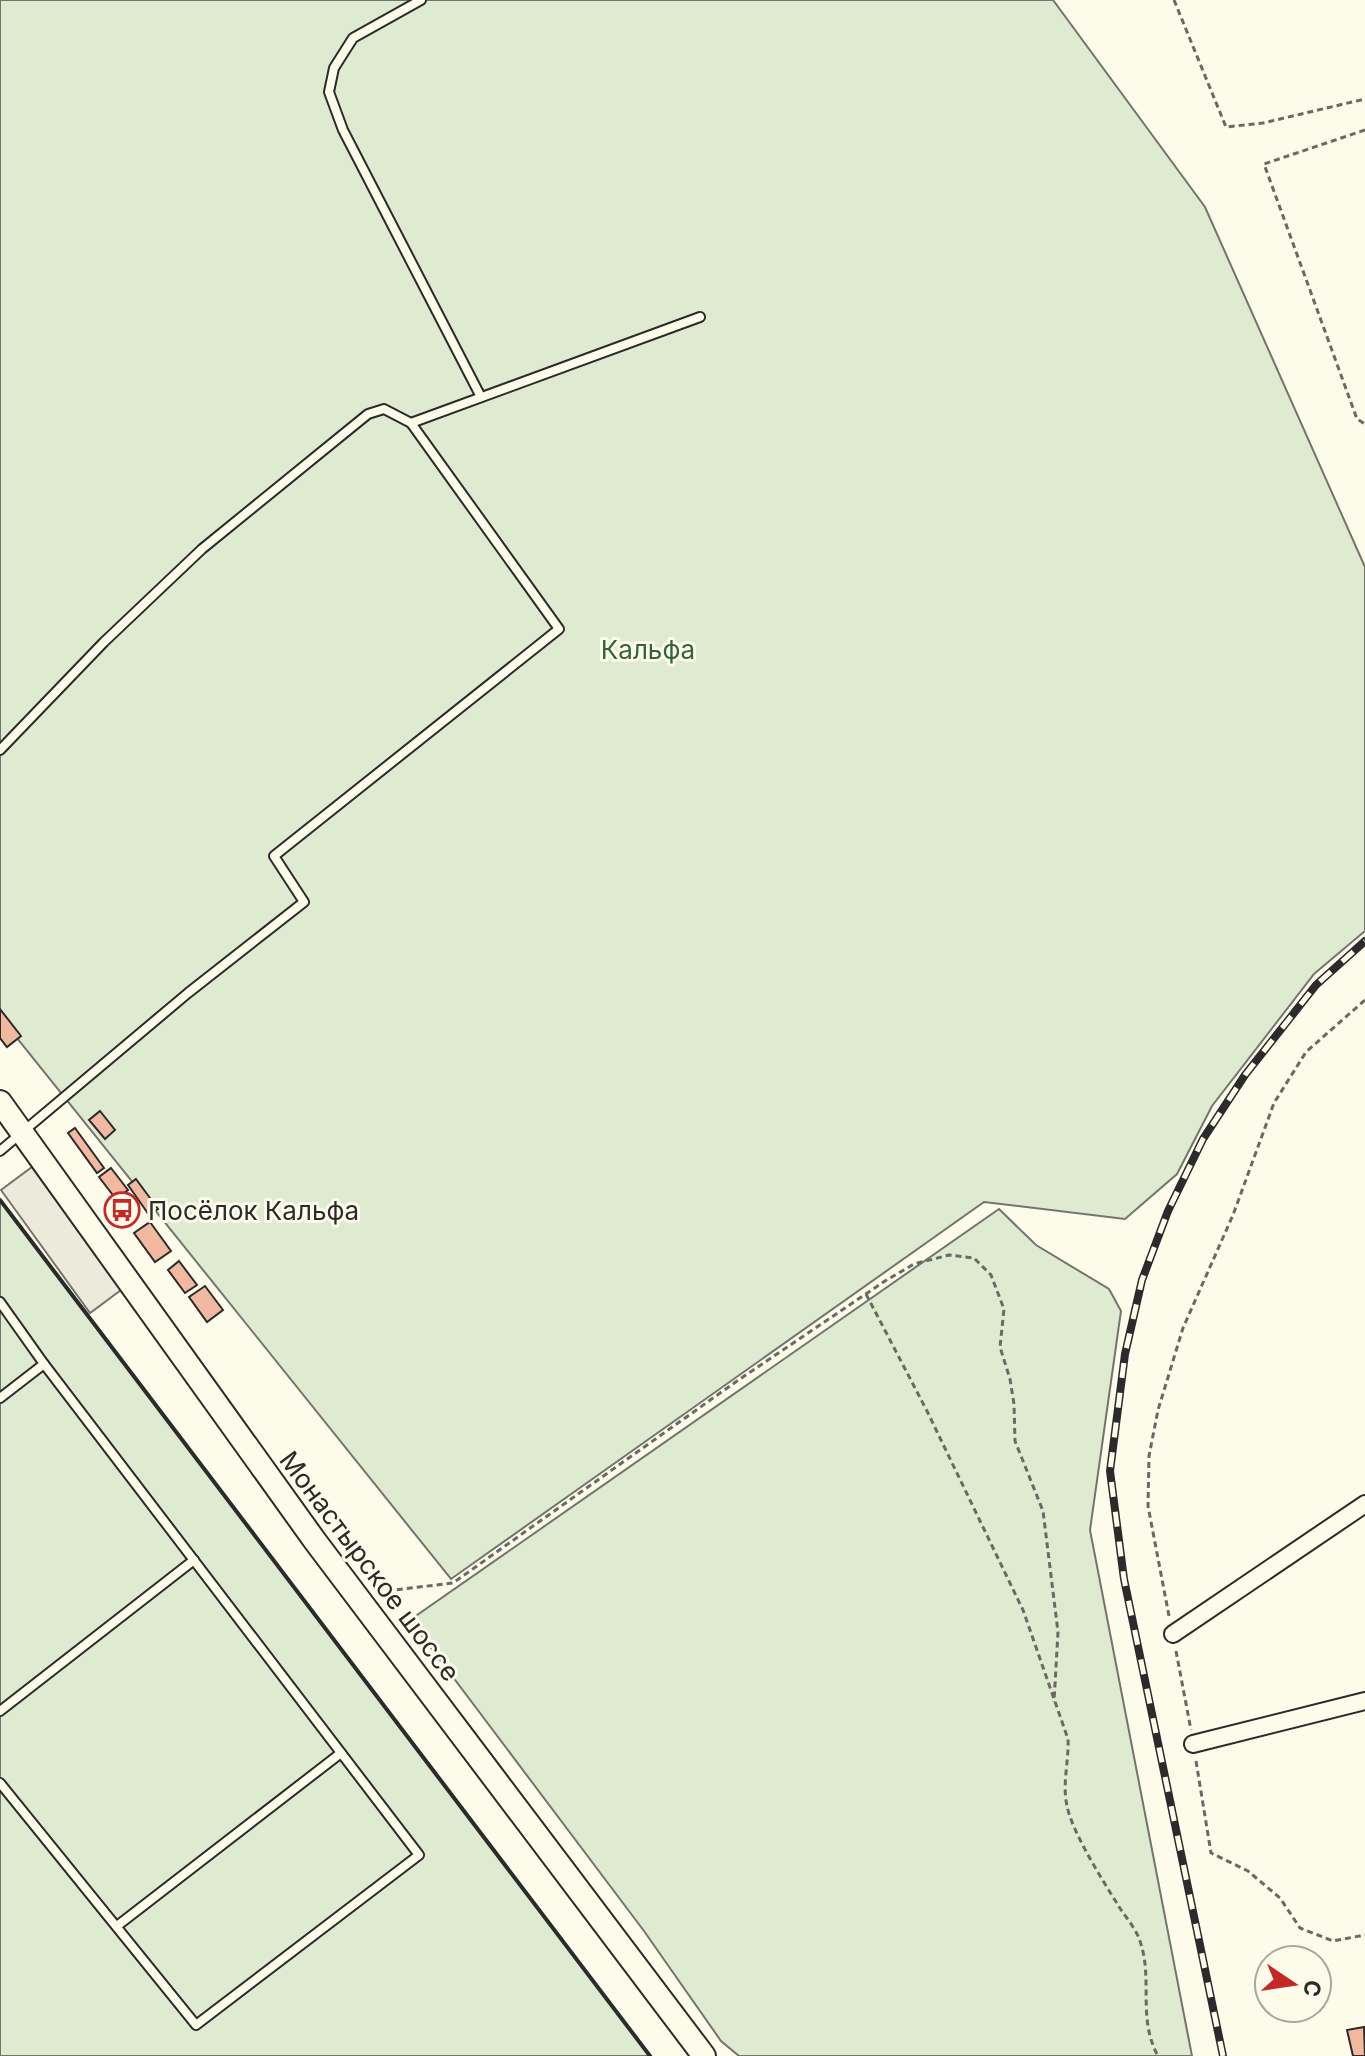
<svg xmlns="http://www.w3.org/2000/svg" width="1365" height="2056" font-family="Inter,sans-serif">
<rect width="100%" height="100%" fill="#fdfbea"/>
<!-- green -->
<g fill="#deebd1" stroke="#74746e" stroke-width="2">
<polygon points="0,0 1053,0 1205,207 1365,567 1365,931 1314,974 1212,1106 1177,1174 1125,1219 984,1202 451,1579 0,1017"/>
<polygon points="0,1200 650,2056 0,2056"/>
<polygon points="999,1209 1036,1245 1109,1289 1121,1311 1090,1530 1192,2056 739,2056 721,2041 644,1931 410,1620"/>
</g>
<!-- parking -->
<polygon fill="#eceadb" stroke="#74746e" stroke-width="2" points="32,1167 121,1290 90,1313 1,1190"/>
<!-- building -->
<g fill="#f2b8a0" stroke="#2b2b2b" stroke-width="2">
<polygon points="0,1009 21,1036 7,1047 0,1038"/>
<polygon points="100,1111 115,1130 105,1139 89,1120"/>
<polygon points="75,1128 104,1168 97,1173 68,1133"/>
<polygon points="111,1168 128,1190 116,1199 99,1177"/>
<polygon points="136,1179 158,1209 149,1215 128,1185"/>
<polygon points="129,1194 139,1206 127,1216 117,1204"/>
<polygon points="150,1222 171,1251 155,1262 134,1233"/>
<polygon points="179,1261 197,1285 185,1293 168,1270"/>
<polygon points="205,1286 223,1310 207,1322 189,1297"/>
<polygon points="1364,2027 1365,2056 1353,2056 1347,2030"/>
</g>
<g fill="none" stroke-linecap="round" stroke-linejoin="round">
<defs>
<g id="service">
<polyline points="421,0 353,38 334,68 329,92 343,130 481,397"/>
<polyline points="0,750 104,642 202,549 368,414 384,409 411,423"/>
<polyline points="0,1151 188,993 304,902 274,856 559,629 411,423 700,317"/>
<polyline points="0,1302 44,1364 0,1398"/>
<polyline points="0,1711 194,1560"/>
<polyline points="0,1783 196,2025 419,1855 44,1364"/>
<polyline points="117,1926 341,1753"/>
</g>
<g id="minor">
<polyline points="1173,1634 1365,1504"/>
<polyline points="1193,1744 1365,1701"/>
</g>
<polyline id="secondary" points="0,1102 315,1541 704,2056"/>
</defs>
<!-- service casing -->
<use href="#service" stroke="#2b2b2b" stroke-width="12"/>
<!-- minor casing -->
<use href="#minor" stroke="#2b2b2b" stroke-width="20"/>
<!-- secondary casing -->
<use href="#secondary" stroke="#2b2b2b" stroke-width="26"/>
<!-- path -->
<g stroke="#6a6964" stroke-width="3" stroke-dasharray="6 4" stroke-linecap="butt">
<polyline points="1174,0 1226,127 1263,123 1365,99"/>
<polyline points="1365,130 1264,164 1357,419 1365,424"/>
<path d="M866 1294 927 1411 1023 1610 1068 1739C1069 1762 1062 1783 1067 1806 1072 1832 1103 1881 1118 1905 1124 1915 1133 1925 1138 1936 1155 1976 1136 2016 1158 2056"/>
<polyline points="377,1592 453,1583 737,1381 885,1281 914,1264 949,1255 974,1258 991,1275 1004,1309 1000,1347 1010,1379 1014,1404 1015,1441 1043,1511 1058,1632 1054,1702"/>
<polyline points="1169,1616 1148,1506 1149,1456 1158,1410 1183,1328 1233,1215 1274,1103 1306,1052 1365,1000"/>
<polyline points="1176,1651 1191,1730"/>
<polyline points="1196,1761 1211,1853 1248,1871 1280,1898 1300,1928 1333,1941 1365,1935"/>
</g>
<!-- service -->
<use href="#service" stroke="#fdfbea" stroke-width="8"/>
<!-- minor -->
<use href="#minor" stroke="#fdfbea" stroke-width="16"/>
<!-- secondary -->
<use href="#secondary" stroke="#fdfbea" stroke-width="22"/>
<defs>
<polyline id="rail" points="1223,2056 1124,1579 1110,1471 1125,1354 1142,1280 1168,1211 1203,1139 1245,1075 1316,985 1365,941"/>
</defs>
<!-- rail casing -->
<use href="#rail" stroke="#2b2b2b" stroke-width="8"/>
<!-- rail -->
<use href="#rail" stroke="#fdfbea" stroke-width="5" stroke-dasharray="15" stroke-linecap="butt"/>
<!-- wall -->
<polyline stroke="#2b2b2b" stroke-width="4" points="0,1200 650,2056"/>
</g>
<!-- icons -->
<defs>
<symbol id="bus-ring" viewBox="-11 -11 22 22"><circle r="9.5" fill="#fdfbea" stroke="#c62828" stroke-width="1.5"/><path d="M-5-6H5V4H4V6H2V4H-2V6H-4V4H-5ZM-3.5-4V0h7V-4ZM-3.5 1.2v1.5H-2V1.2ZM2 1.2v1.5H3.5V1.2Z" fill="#c62828"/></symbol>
</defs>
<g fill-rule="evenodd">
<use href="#bus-ring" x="102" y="1190" width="40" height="40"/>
</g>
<g text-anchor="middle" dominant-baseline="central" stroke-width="6" stroke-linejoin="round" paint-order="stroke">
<!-- park labels -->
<g font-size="26" fill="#34623c" stroke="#fdfbea">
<text x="648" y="649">Кальфа</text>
</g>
<!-- poi labels -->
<g font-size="26" fill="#2b2b2b" stroke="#fdfbea" text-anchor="start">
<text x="148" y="1210">Посёлок Кальфа</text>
</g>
<!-- street labels -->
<g font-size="26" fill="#2b2b2b" stroke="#fdfbea">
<text transform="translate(370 1566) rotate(53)">Монастырское шоссе</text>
</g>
</g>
<!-- north arrow -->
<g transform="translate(1293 1984) rotate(103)"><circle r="38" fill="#fdfbea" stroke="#a9a89e" stroke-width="2"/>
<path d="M0-6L14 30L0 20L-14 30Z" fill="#c62828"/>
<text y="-12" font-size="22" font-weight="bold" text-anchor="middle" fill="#2b2b2b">С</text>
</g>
</svg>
